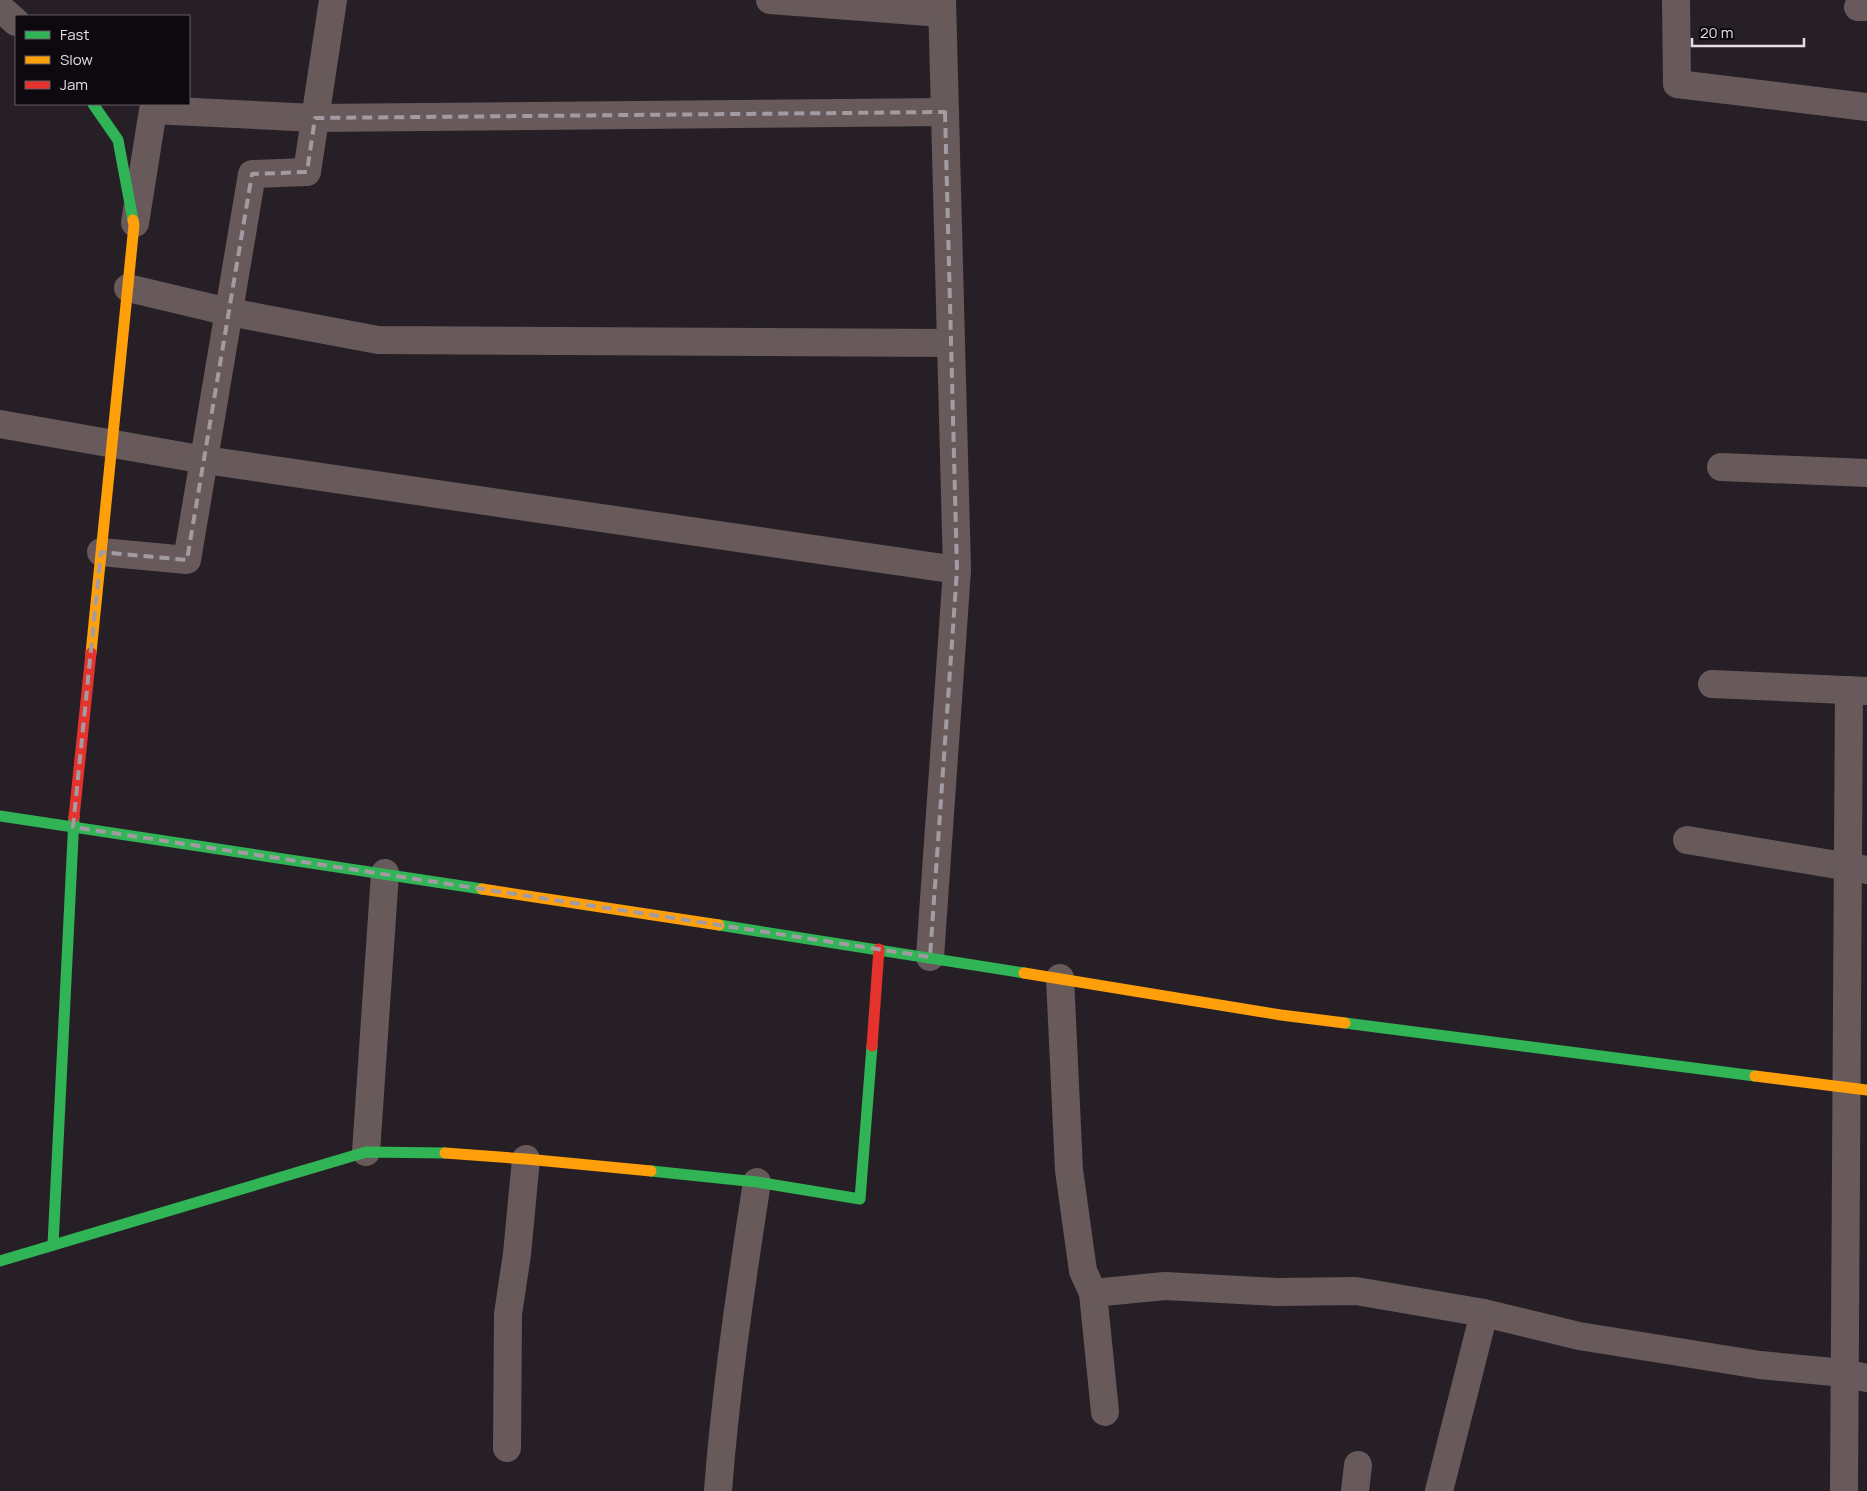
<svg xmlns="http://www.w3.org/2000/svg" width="1867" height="1491" font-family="Manrope,sans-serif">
<rect width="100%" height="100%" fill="#262026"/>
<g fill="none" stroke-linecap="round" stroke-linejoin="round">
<!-- street -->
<g stroke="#685a5b" stroke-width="28">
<polyline points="770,0 942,13"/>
<polyline points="1676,0 1677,84 1867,107"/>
<polyline points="1858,7 1867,7"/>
<polyline points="0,8 16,22"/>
<polyline points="135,223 153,110 315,118 945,112"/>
<polyline points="128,288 229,312 378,340 951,343"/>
<polyline points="0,424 205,460 957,570"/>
<polyline points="1721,467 1867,473"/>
<polyline points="101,552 187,560 252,174 307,172 333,0"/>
<polyline points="1712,684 1867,691"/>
<polyline points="1687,840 1867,870"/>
<polyline points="930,957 957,570 942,0"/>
<polyline points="1060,978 1069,1170 1083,1271 1093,1293 1105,1412"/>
<polyline points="366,1152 385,873"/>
<polyline points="1093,1293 1165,1286 1277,1292 1356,1291 1484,1313 1579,1336 1760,1365 1844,1373 1867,1378"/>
<polyline points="507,1448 508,1314 517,1254 526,1159"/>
<path d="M718 1491C726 1387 741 1285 757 1182"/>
<polyline points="1355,1491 1358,1465"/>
<polyline points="1439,1491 1484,1313"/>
<polyline points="1844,1491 1849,690"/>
</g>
<!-- fast -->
<g stroke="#30b455" stroke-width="11">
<polyline points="93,104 118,140 133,220"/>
<polyline points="0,816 482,889"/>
<polyline points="719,925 1024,973"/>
<polyline points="1345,1023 1755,1076"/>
<polyline points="651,1171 757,1182 860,1199 872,1046"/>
<polyline points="53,1245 74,817"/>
<polyline points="0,1261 366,1152 445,1153"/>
</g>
<!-- slow -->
<g stroke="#ff9f0a" stroke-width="11">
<polyline points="91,653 134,225 133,220"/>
<polyline points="482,889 719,925"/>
<polyline points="1024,973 1281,1015 1345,1023"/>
<polyline points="1755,1076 1867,1090"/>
<polyline points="445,1153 526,1159 651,1171"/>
</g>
<!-- jam -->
<g stroke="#e5322d" stroke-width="11">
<polyline points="74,817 91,653"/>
<polyline points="872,1046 879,949"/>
</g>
</g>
<!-- marked area -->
<path fill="none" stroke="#a29ba2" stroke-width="4" stroke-dasharray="10 6" stroke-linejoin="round" d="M945 112 957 570 930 957 73 827 101 552 187 560 252 174 307 172 315 118Z"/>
<!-- legend -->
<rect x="15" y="15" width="175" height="90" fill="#0e090e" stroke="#645e64"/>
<rect x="25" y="31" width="25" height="8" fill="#30b455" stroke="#645e64"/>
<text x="60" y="40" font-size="15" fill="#e5dde5">Fast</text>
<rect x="25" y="56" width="25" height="8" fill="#ff9f0a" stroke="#645e64"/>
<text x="60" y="65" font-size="15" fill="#e5dde5">Slow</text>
<rect x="25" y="81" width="25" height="8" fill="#e5322d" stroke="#645e64"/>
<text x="60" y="90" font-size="15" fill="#e5dde5">Jam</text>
<!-- scale -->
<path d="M1692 38v8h112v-8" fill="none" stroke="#e5dde5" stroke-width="2.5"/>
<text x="1700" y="38" font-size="15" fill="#e5dde5" stroke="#0e090e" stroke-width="4" paint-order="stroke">20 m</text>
</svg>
